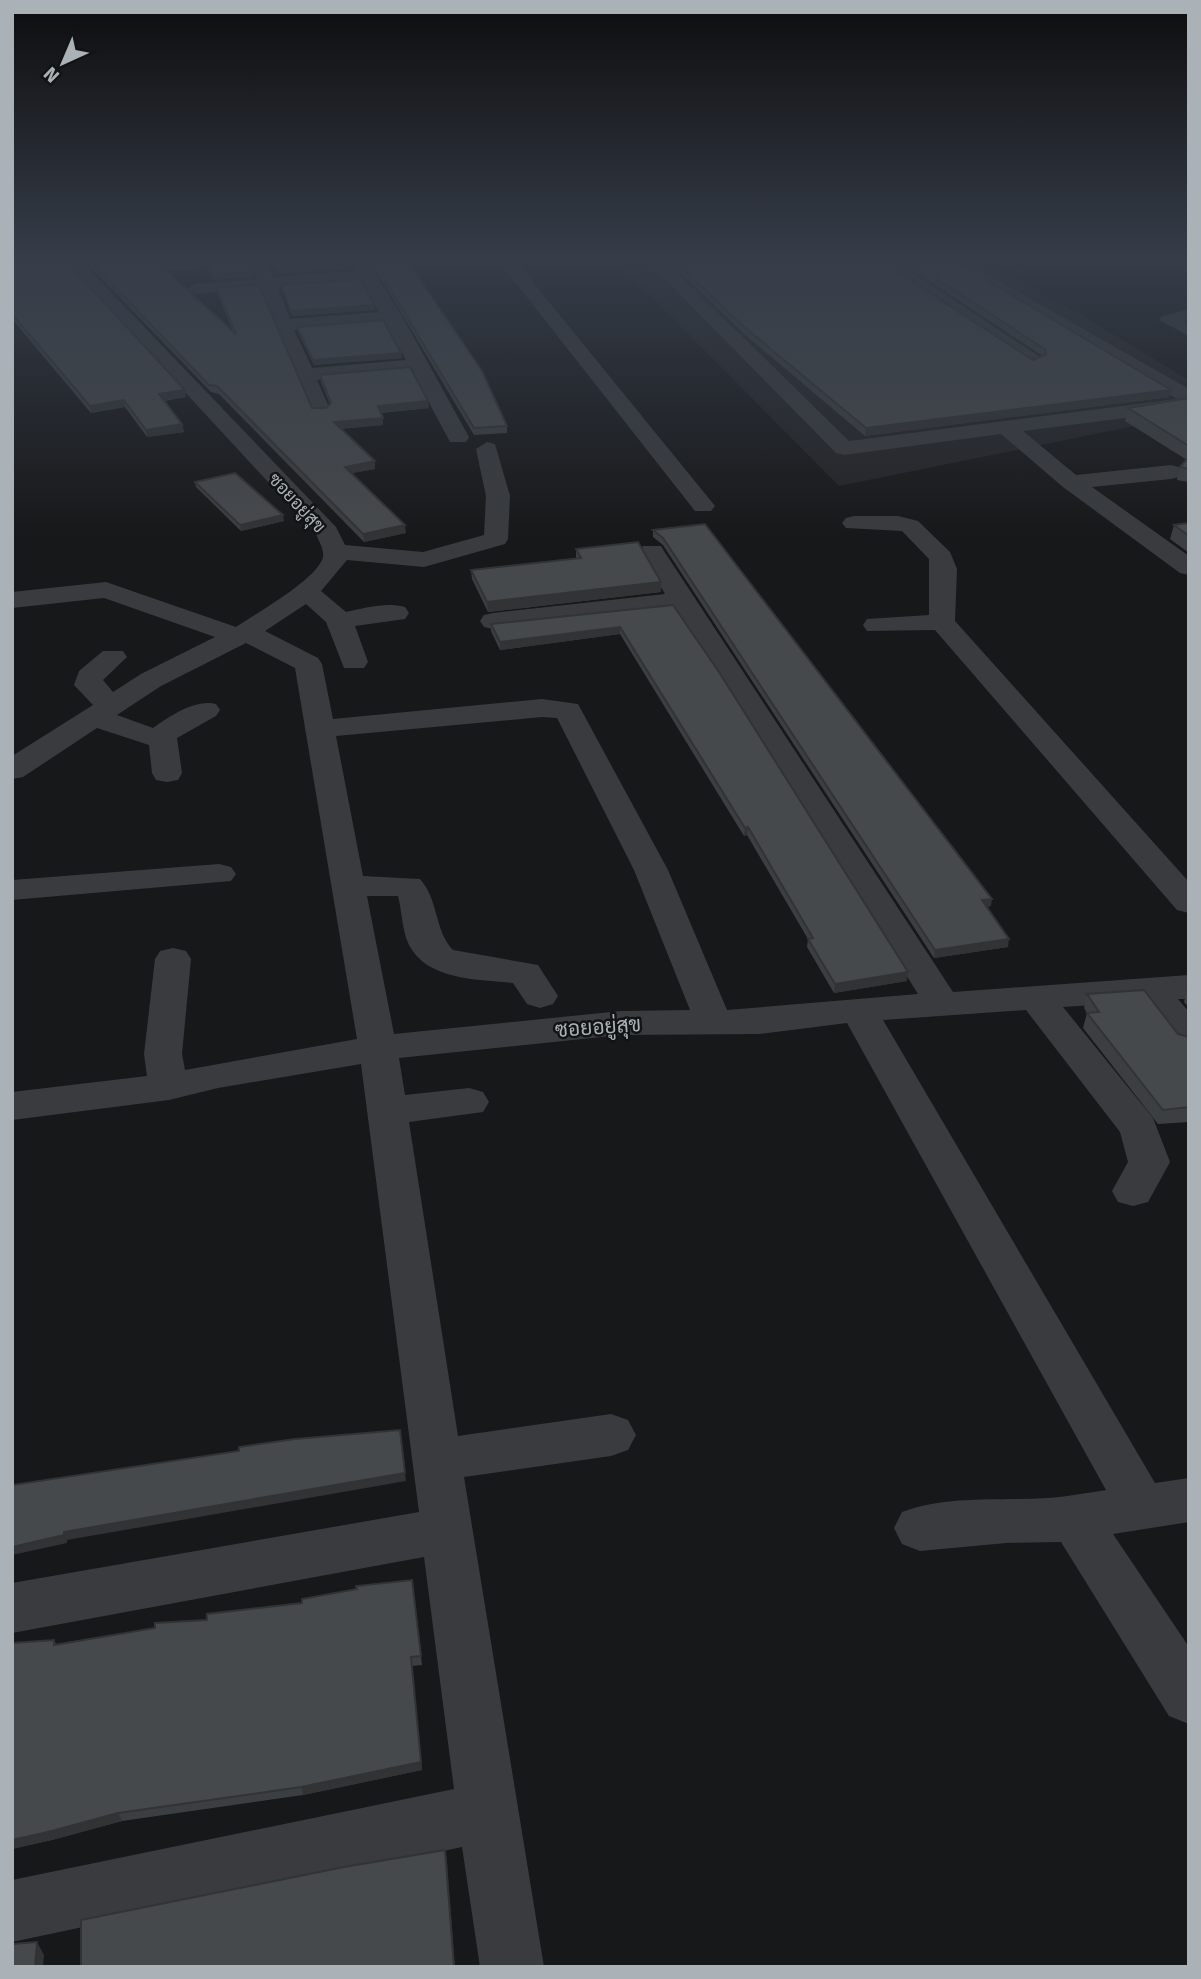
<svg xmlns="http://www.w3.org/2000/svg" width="1201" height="1979" font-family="'Fira Sans',Sarabun,sans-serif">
<rect width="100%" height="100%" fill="#171819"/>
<!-- built -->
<polygon fill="#232426" points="614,259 977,259 1076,312 1189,380 1189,415 839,486"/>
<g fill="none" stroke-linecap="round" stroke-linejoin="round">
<!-- minor -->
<g fill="#393b3e" fill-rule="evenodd">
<path d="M62 259H79L336 527 345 545 423 552 484 535 486 496 476 449 487 442 495 444 510 496 508 539 505 544 424 567 347 560 321 591 346 612C366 608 385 602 405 607L409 613 405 619 355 626 368 662 364 668H344L326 622 306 604 265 631 318 658 322 664 333 719 542 699 578 704 668 870 727 1010 918 994 721 678 674 609 493 629 484 627 480 621 484 615 493 613 665 594 640 551 643 546H661L664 551 953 992 1189 975V999H1178L1189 1012V1050L1176 1047 1141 1002 1063 1007 1153 1118 1170 1162 1148 1202 1133 1206 1118 1202 1112 1191 1128 1162 1120 1132 1026 1010 883 1020 1155 1483 1189 1478V1522L1113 1534 1189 1647V1724L1169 1716 1061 1542 1006 1543 920 1551 902 1544 894 1528 902 1512C948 1495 999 1501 1047 1498 1066 1497 1086 1493 1106 1490L847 1023 759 1034 621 1035 399 1058 405 1095 469 1088 483 1092 489 1102 483 1112 409 1122 458 1436 611 1414 628 1420 636 1435 628 1450 611 1456 464 1477 544 1967H480L462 1847 12 1942V1880L454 1789 424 1557 12 1633V1583L419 1512 361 1064 218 1088 169 1100 12 1120V1092L147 1076 144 1054 155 959 160 951 173 948 186 951 191 959 182 1054 185 1070 357 1039 295 668 246 643 161 686 117 715 153 728C170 716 195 699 216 704L220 710 216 716 177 738 182 773 178 780 167 782 156 780 152 773 149 745 97 728 23 777 12 779V756L93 705 74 685 79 671 103 651H123L127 657 103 680 113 692 141 674 215 637 104 598 12 608V592L106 582 236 627C257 613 312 582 322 560 326 552 319 542 316 534ZM542 717 557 718 634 870 690 1010 621 1011 394 1034 367 896H398C402 911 402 931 409 945 428 981 478 979 513 983L527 1004 540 1008 553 1004 558 996 538 965 453 950C434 930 439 900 420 879L363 876 336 736Z"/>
<polygon points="244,259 243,265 237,266 168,271 160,266 168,261"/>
<path d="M251 259H267L274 277 356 271 350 259H366L402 316 469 437 466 442H450L412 371 317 380 330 409 327 413H313L261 289 195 294 186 289 195 284 257 279ZM362 281 379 312 290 319 278 287ZM385 322 406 360 312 368 294 330Z"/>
<polygon points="497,259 514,259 711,501 715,506 711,511 695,511"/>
<polygon points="645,259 663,259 849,441 1177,399 940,259 960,259 1189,389 1189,410 1023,431 1076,475 1171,465 1179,467 1182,472 1179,477 1171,479 1092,487 1189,556 1189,575 1180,573 1063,487 1001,434 844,455 836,453"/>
<polygon points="871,259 891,259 1043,359 1033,365 1026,363"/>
<polygon points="1161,259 1189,261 1189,272 1163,262"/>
<polygon points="1189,309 1189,320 1184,321 1189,324 1189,336 1159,320 1162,316"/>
<polygon points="854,516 898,516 918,521 950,552 957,569 955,621 1189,882 1189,913 1177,910 935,630 867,631 863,625 867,619 929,615 929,559 902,531 846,528 842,523 846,518"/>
<polygon points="219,864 231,867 236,874 231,881 12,900 12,880"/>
</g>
</g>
<!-- wall -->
<g fill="#3c3f41">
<polygon points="12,259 186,397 164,401 182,424 184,432 147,437 125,407 91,413 12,319"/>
<polygon points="83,259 153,259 233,331 218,295 217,288 312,408 326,408 330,405 321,382 320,375 429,408 381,413 383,418 383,425 341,429 375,469 352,473 406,533 364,542 219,394 211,392"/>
<polygon points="369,259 406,259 507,426 507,433 474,435"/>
<polygon points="671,259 823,259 1033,360 1043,356 896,259 951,259 1171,390 1169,397 865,436 743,333 681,273 681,269"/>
<polygon points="281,285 374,305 375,310 292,316 282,289"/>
<polygon points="297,327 402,358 314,365 298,332"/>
<polygon points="1189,398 1189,482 1177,480 1180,467 1187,460 1125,421 1128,408"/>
<polygon points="195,482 284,521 241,531 196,487"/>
<polygon points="1189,523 1189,553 1170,539 1174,525"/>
<polygon points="705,524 991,906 987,907 1008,947 934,958 663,545 653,537 653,530"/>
<polygon points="576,549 661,592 488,612 472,579 471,570 576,558"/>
<polygon points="673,605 907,981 834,993 807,947 808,939 747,835 744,836 620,634 500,650 491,631 491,624"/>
<polygon points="1188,987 1189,987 1189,1008 1184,1002"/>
<polygon points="1087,994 1178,1034 1189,1037 1189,1122 1158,1124 1083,1028 1087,1013 1084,1008"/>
<polygon points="412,1580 422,1665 412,1666 422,1770 303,1795 122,1821 52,1840 12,1849 12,1643 54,1640 56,1644 207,1620 302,1603"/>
</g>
<!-- shaded-wall -->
<g fill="#313335">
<polygon points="351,263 352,269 276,274 275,269"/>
<polygon points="253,271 254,277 212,280 211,274"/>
<polygon points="374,305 375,310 292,316 291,311"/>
<polygon points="401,353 402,358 314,365 313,360"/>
<polygon points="185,390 186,397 160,401 159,394"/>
<polygon points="1171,390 1169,397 865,436 866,428"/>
<polygon points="124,400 125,407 91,413 90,406"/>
<polygon points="428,401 429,408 378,413 378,406"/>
<polygon points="383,418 383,425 334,429 334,422"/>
<polygon points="182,424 184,432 147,437 146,430"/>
<polygon points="375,461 375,469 346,474 345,467"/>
<polygon points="283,515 284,521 241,531 240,525"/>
<polygon points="405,525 406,533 364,542 363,534"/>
<polygon points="661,582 661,592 488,612 487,602"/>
<polygon points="620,627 620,634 500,650 500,642"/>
<polygon points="748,827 747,835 744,836 745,828"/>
<polygon points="992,899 991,906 980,908 982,900"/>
<polygon points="1009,939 1008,947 934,958 935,950"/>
<polygon points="908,972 907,981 834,993 835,984"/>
<polygon points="405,1473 406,1481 67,1540 67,1543 12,1555 12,1547 64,1532"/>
<polygon points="412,1666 422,1770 303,1795 301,1787"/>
<polygon points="118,1813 122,1821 52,1840 12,1849 12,1840"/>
<polygon points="445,1850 447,1862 455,1967 454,1967"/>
<polygon points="37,1942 44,1955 43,1967 35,1967"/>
</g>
<!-- building -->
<g fill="#46494c" stroke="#313335" stroke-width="2">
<polygon points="12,259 64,259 185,390 159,394 182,424 146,430 124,400 90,406 12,314"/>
<polygon points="88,259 153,259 236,334 217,288 259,285 312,408 326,408 331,403 320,375 410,367 428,401 378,406 383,418 334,422 375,461 345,467 405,525 363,534 217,386 209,385"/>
<polygon points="243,259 249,259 253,271 211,274 208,265 243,262"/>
<polygon points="271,259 350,259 351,263 275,269"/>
<polygon points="372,259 406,259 482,371 507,426 474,428"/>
<polygon points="678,259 877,259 1033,360 1046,354 1046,350 907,259 951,259 1171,390 866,428 743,326 681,267 686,266"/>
<polygon points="360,279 374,305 291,311 281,285"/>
<polygon points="383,320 401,353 313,360 297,327"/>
<polygon points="1189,398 1189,446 1128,408"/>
<polygon points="1187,459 1189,459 1189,469 1180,467"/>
<polygon points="235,473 283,515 240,525 195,482"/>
<polygon points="1189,523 1189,536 1174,525"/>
<polygon points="705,524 992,899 982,900 1009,939 935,950 663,538 653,530"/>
<polygon points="638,542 661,582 487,602 471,570 581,558 576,549"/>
<polygon points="673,605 719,672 908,972 835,984 808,939 813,938 748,827 745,828 620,627 500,642 491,624"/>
<polygon points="1144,990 1178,1034 1189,1037 1189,1107 1163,1110 1087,1013 1099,1012 1087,994"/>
<polygon points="400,1430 405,1473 64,1532 64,1535 12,1547 12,1485 239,1451 239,1447 295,1439"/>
<polygon points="412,1580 421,1656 411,1657 421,1762 301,1787 118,1813 48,1832 12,1840 12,1643 54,1640 54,1645 155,1628 155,1623 207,1620 207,1614 302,1603 302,1599 357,1589 356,1586"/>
<polygon points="445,1850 454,1967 81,1967 81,1920 344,1867"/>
<polygon points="37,1942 35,1967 12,1967 12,1944"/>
</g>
<!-- sky -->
<linearGradient id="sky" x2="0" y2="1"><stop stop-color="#0d0d0e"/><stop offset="0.48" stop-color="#363d49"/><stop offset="1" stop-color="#363d49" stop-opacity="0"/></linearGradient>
<rect width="1201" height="536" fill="url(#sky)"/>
<g text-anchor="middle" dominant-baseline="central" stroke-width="5" stroke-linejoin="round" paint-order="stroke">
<!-- far-street labels -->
<g font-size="18" fill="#aab2b8" stroke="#121314">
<text transform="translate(297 503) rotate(47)">ซอยอยู่สุข</text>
</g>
<!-- street labels -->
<g font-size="21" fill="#aab2b8" stroke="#121314">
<text transform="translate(598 1027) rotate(-4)">ซอยอยู่สุข</text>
</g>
</g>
<!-- border -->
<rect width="1201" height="1979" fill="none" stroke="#aab2b8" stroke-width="28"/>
<!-- north arrow -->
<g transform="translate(63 63) rotate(224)" stroke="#121314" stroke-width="5" paint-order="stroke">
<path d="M0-5L12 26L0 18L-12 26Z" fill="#aab2b8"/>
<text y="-10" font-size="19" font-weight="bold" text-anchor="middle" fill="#aab2b8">N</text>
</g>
</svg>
